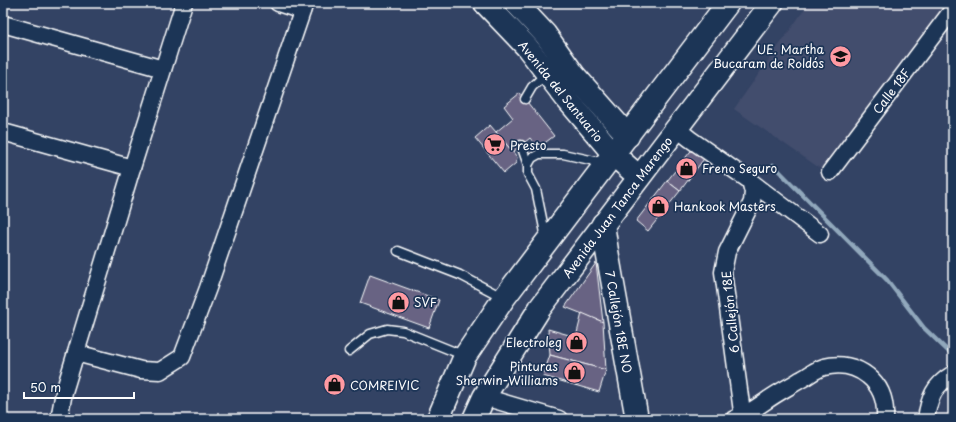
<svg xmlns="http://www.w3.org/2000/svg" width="956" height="422" font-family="'Playpen Sans',sans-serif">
<rect width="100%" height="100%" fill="#334364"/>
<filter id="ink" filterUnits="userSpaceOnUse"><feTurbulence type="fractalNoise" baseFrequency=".025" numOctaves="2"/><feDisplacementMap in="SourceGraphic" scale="8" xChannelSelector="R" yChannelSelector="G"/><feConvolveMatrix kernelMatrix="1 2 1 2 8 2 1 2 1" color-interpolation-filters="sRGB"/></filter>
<g filter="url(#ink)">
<!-- built -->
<polygon fill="#434d6d" points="809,3 948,3 821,169 734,109"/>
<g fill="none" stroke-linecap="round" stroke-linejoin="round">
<!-- stream -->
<polyline stroke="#91a8bc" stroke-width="4.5" points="773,165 887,280 924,328 948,351"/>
</g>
<!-- building -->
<g fill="#676483" stroke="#fff">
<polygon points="520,93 554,136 538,148 530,138 513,152 496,132 513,118 504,106"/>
<polygon points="490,125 517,157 516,163 504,173 475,138"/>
<polygon points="694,147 706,156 680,191 667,181"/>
<polygon points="667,181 680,191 648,231 636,221"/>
<polygon points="596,263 603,322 565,307"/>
<polygon points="370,275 439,300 429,328 360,303"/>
<polygon points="582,313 603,322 606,370 550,355 548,329 576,337"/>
<polygon points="550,355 606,370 599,392 543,376"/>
</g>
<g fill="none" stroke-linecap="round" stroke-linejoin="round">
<defs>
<g id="lane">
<polyline points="525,99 532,87 546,74"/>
<polyline points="521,145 528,165"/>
<polyline points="546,238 536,189 528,174 528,165 532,158 539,154 563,154 604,163"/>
<polyline points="398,251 460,275 504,298"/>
<polyline points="349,351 370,334 387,329 403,331 465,356"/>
</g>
<g id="street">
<polyline points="278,3 302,11"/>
<polyline points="3,24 163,69"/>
<polyline points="676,128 690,139 750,181 753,192 752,202 727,252 723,272 743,419"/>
<polyline points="3,132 132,168"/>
<polyline points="830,172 953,9"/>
<polyline points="750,181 820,234"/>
<polyline points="76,353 141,370 160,371 182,357 208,288 305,3"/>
<polyline points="484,397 559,419"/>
<polyline points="59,419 64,392 132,168 184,3"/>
<path d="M734 419C746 415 756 408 766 401 777 393 789 387 800 380 808 376 816 369 824 367 840 363 856 366 868 376 882 387 886 402 885 419"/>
<path d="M926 419C929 398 934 385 953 374"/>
</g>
<g id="secondary">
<polyline points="485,3 527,47 566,98 605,144 614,155 639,177"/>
<polyline points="516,3 545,34 574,75 628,136"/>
<polyline points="603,224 607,251 637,419"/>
</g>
<g id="primary">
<polyline points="438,419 465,356 504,298 728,3"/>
<polyline points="474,419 484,397 540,308 772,3"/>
</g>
</defs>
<!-- lane casing -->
<use href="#lane" stroke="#fff" stroke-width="11"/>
<!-- street casing -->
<use href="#street" stroke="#fff" stroke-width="19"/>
<!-- secondary casing -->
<use href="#secondary" stroke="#fff" stroke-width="25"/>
<!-- primary casing -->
<use href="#primary" stroke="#fff" stroke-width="25"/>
<!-- lane -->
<use href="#lane" stroke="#1d3557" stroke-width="8"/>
<!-- street -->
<use href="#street" stroke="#1d3557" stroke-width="16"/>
<!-- secondary -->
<use href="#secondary" stroke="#1d3557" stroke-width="22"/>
<!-- primary -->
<use href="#primary" stroke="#1d3557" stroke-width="22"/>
</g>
</g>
<!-- icons -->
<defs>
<symbol id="school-disc" viewBox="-11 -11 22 22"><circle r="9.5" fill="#ff9aa2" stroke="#1d3557"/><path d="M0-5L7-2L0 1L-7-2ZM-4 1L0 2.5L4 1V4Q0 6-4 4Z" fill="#111"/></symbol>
<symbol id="supermarket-disc" viewBox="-11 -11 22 22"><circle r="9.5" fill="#ff9aa2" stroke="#1d3557"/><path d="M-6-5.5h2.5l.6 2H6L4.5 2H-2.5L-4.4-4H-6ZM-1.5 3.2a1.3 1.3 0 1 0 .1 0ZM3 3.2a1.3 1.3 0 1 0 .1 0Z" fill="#111"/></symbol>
<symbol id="shop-disc" viewBox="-11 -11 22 22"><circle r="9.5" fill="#ff9aa2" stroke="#1d3557"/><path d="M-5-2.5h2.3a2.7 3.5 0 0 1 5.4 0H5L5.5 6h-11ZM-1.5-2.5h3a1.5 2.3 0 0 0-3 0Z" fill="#111"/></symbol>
</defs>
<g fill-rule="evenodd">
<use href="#school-disc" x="828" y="44" width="25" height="25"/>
<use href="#supermarket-disc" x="482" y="132" width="25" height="25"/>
<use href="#shop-disc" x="674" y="156" width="25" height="25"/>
<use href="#shop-disc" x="646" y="194" width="25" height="25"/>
<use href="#shop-disc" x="386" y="290" width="25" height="25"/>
<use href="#shop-disc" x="564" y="330" width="25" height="25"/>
<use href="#shop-disc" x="562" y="360" width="25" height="25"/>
<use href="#shop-disc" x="322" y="372" width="25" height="25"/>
</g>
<g text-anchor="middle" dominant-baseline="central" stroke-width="3.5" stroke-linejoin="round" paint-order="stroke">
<!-- poi labels -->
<g font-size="12" fill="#fff" stroke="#1d3557" text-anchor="start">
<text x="824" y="49" text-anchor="end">UE. Martha<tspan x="824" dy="14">Bucaram de Roldós</tspan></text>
<text x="510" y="145">Presto</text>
<text x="702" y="168">Freno Seguro</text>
<text x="674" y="206">Hankook Masters</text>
<text x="414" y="302">SVF</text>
<text x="562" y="342" text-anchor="end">Electroleg</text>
<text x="558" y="366" text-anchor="end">Pinturas<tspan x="558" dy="14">Sherwin-Williams</tspan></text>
<text x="350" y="385">COMREIVIC</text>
</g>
<!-- street labels -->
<g font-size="12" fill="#fff" stroke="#1d3557">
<text transform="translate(561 91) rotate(51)">Avenida del Santuario</text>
<text transform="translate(891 91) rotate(-53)">Calle 18F</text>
<text transform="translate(617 207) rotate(-53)">Avenida Juan Tanca Marengo</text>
<text transform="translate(730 312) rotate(-96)">6 Callejón 18E</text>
<text transform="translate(619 322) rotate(80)">7 Callejón 18E NO</text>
</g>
</g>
<!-- margin -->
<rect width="956" height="422" fill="none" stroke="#1d3557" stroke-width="16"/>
<rect x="8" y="8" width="940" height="406" fill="none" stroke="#fff" stroke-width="1.5" filter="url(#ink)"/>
<!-- scale -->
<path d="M24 392v6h110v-6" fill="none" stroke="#ffffff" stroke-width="2"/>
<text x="30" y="392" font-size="12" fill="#ffffff" stroke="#1d3557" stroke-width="3" paint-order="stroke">50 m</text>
</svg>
